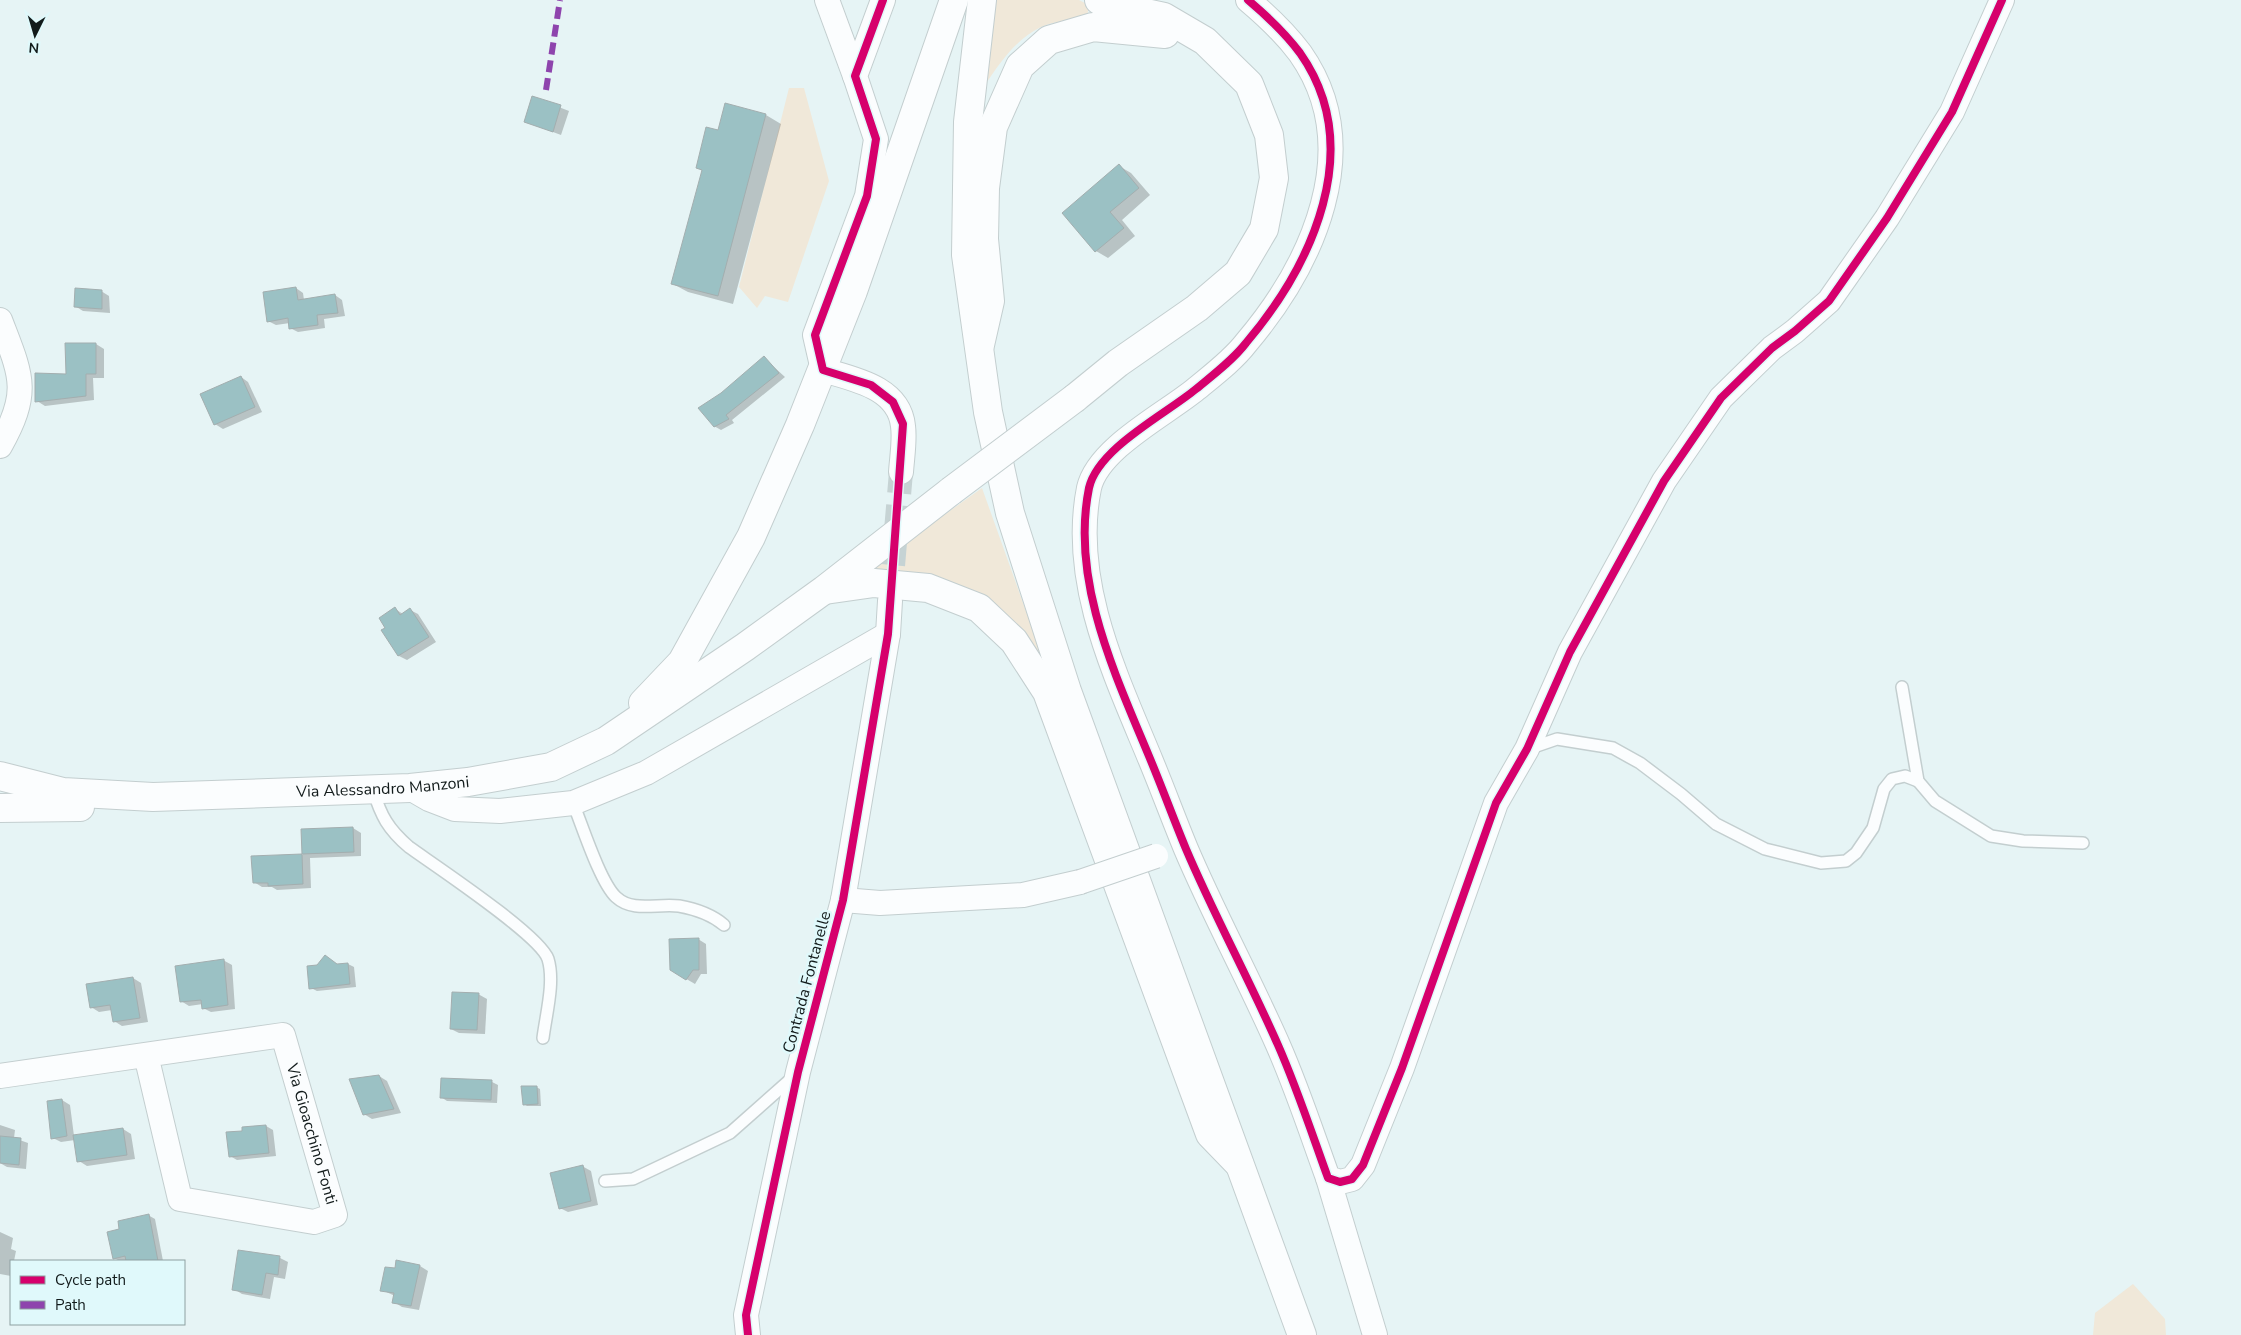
<svg xmlns="http://www.w3.org/2000/svg" width="2241" height="1335" font-family="'Nunito Sans',sans-serif">
<rect width="100%" height="100%" fill="#e6f4f5"/>
<!-- green -->
<g fill="#f0e8d9">
<path d="M994 0H1079L1089 5 1087 17C1073 20 1054 21 1041 27 1014 40 997 67 981 91Z"/>
<polygon points="789,88 804,88 829,181 788,302 765,296 757,308 739,287"/>
<polygon points="982,488 1042,656 1003,617 873,573 872,566"/>
<polygon points="2133,1284 2165,1319 2166,1335 2093,1335 2095,1313"/>
</g>
<!-- shadow -->
<g fill="#0003">
<polygon points="533,97 569,111 561,135 526,122"/>
<polygon points="726,104 766,115 781,124 733,304 688,292 673,284 703,171 697,167 719,132"/>
<polygon points="1119,166 1131,173 1150,195 1122,220 1135,236 1108,258 1096,251"/>
<polygon points="296,288 303,293 304,300 335,295 342,300 345,316 324,319 325,328 298,332 290,328 290,323 276,325 268,321"/>
<polygon points="101,291 109,296 110,313 83,311 75,306"/>
<polygon points="96,344 104,349 104,378 93,378 94,400 45,406 37,401 67,375"/>
<polygon points="764,358 785,377 732,420 734,423 721,430 714,426 722,394"/>
<polygon points="241,377 248,382 262,412 223,429 215,424"/>
<polygon points="395,609 403,614 410,610 418,614 436,642 407,660 399,656 387,628"/>
<polygon points="353,828 361,833 361,856 310,858 311,888 277,890 272,887 262,887 254,882 253,857 303,855 303,831"/>
<polygon points="698,939 706,944 707,974 701,974 695,984 671,970"/>
<polygon points="223,960 232,965 235,1009 211,1012 203,1008 203,1004 189,1006 181,1001"/>
<polygon points="348,964 354,967 356,987 317,991 311,988 338,965"/>
<polygon points="133,978 141,983 148,1022 122,1026 114,1021 112,1010 99,1012 91,1007"/>
<polygon points="478,994 487,999 485,1034 459,1033 451,1029"/>
<polygon points="379,1076 387,1081 401,1113 372,1119 364,1114"/>
<polygon points="442,1079 492,1082 498,1085 497,1103 447,1101 441,1097"/>
<polygon points="536,1087 540,1089 541,1106 527,1106 524,1104"/>
<polygon points="62,1100 70,1105 74,1136 123,1129 131,1134 135,1159 87,1166 79,1161 75,1140 61,1142 53,1138 48,1102"/>
<polygon points="0,1125 15,1130 14,1138 28,1143 26,1169 7,1167 0,1163"/>
<polygon points="266,1126 273,1130 276,1156 237,1160 230,1156 244,1132 243,1128"/>
<polygon points="582,1166 591,1171 598,1205 568,1212 560,1208"/>
<polygon points="148,1215 155,1219 163,1261 120,1261 114,1258"/>
<polygon points="0,1232 13,1238 11,1249 16,1251 14,1261 11,1261 11,1276 0,1274"/>
<polygon points="239,1252 280,1258 288,1262 285,1279 274,1277 270,1299 242,1294 234,1289"/>
<polygon points="420,1266 428,1271 419,1310 402,1307 394,1302 395,1296 382,1290 396,1270"/>
</g>
<!-- building -->
<g fill="#9bc1c4" stroke="#a3aeaf">
<polygon points="532,96 561,105 553,132 524,122"/>
<polygon points="725,103 766,114 718,296 671,284 702,170 696,168 706,127 718,130"/>
<polygon points="1119,164 1139,188 1110,212 1124,228 1095,252 1062,213"/>
<polygon points="296,287 298,300 335,294 338,313 317,315 318,325 289,329 288,318 267,322 263,292"/>
<polygon points="75,288 102,290 102,309 74,307"/>
<polygon points="65,343 96,343 96,374 86,374 86,396 35,402 35,373 66,374"/>
<polygon points="764,356 779,373 726,415 729,419 714,427 698,408 721,393"/>
<polygon points="241,376 255,407 214,425 200,394"/>
<polygon points="395,607 400,615 410,608 429,637 398,656 381,630 385,628 379,618"/>
<polygon points="353,827 354,852 302,854 301,829"/>
<polygon points="302,854 303,884 268,886 268,883 253,883 251,856"/>
<polygon points="699,938 699,970 693,970 686,980 670,970 669,939"/>
<polygon points="325,955 337,964 348,963 350,984 309,989 307,966 317,965"/>
<polygon points="224,959 228,1005 202,1009 201,1000 180,1002 175,966"/>
<polygon points="133,977 140,1018 113,1022 110,1005 90,1008 86,984"/>
<polygon points="452,992 479,993 477,1030 450,1029"/>
<polygon points="379,1075 394,1109 363,1115 349,1079"/>
<polygon points="441,1078 492,1080 491,1100 440,1098"/>
<polygon points="521,1086 537,1086 538,1104 523,1105"/>
<polygon points="62,1099 67,1136 51,1139 47,1101"/>
<polygon points="266,1125 269,1153 229,1157 226,1132 242,1131 242,1127"/>
<polygon points="123,1128 127,1155 77,1162 73,1135"/>
<polygon points="0,1136 21,1138 19,1165 0,1163"/>
<polygon points="583,1165 591,1201 559,1209 550,1173"/>
<polygon points="149,1214 158,1261 126,1261 125,1256 113,1259 107,1232 119,1229 118,1221"/>
<polygon points="238,1250 280,1256 278,1275 266,1273 262,1295 232,1290"/>
<polygon points="396,1260 420,1265 411,1306 392,1303 394,1293 380,1291 385,1267 395,1268"/>
</g>
<g fill="none" stroke-linecap="round" stroke-linejoin="round">
<!-- street-tunnel -->
<polyline stroke="#c6d3d4" stroke-width="24" stroke-dasharray="24 12" stroke-linecap="butt" points="890,601 901,472"/>
<defs>
<g id="lane">
<polyline points="1902,687 1918,781 1935,801 1991,836 2023,841 2083,843"/>
<polyline points="1528,749 1557,739 1613,748 1640,763 1681,794 1716,824 1765,849 1821,863 1846,861 1856,853 1873,828 1884,789 1892,779 1905,776 1918,781"/>
<path d="M373 790C381 816 388 829 409 847 434 865 540 935 548 959 555 982 546 1014 543 1038"/>
<path d="M573 803C582 825 600 882 616 897 633 913 658 903 679 906 696 909 711 914 724 925"/>
<polyline points="605,1181 633,1179 730,1133 792,1078"/>
</g>
<g id="street">
<polyline points="827,0 855,76"/>
<path d="M883 0 855 76 876 139 867 196 815 335 823 370C853 379 899 387 903 426 905 440 902 457 901 472"/>
<path d="M1248 0C1267 16 1285 33 1300 53 1367 148 1312 265 1246 343 1233 360 1213 375 1196 389 1166 414 1098 448 1089 488 1070 582 1116 676 1151 761 1163 790 1174 820 1186 849 1214 915 1249 979 1278 1045 1297 1088 1312 1134 1328 1178L1340 1182 1352 1179 1363 1165 1402 1068 1496 803 1527 749 1570 652 1664 481 1721 398 1772 348 1795 331 1829 301 1887 218 1952 112 2002 0"/>
<path d="M0 320C21 375 31 391 0 446"/>
<polyline points="410,788 429,799 455,809 500,811 573,803 646,773 888,634"/>
<polyline points="843,900 880,903 1023,895 1080,882"/>
<path id="s1" d="M0 1076 283 1035 335 1215 314 1222 180 1199 146 1055"/>
<polyline points="1328,1178 1375,1335"/>
<polyline points="748,1335 746,1315 798,1072 843,900 888,634 890,601"/>
</g>
<g id="secondary">
<polyline points="980,345 990,301 984,239 985,188 993,127 1020,66 1049,40 1093,27 1165,34"/>
<polyline points="1075,398 1118,363 1197,308 1238,273 1264,229 1274,178 1269,135 1249,84 1205,41 1164,17 1105,4 1099,0"/>
<polyline points="825,590 874,583 928,588 979,608 1014,641 1047,692 1210,1134 1239,1164"/>
<polyline points="643,703 682,662 751,537 800,425 853,291 954,0"/>
<path id="s2" d="M0 776 63 792 153 797 410 788 468 782 551 767 606 741 745 647 824 590 951 491"/>
<polyline points="0,808 80,807"/>
</g>
<polyline id="primary" points="982,0 968,122 966,255 988,412 1010,513 1067,691 1302,1335"/>
</defs>
<!-- lane casing -->
<use href="#lane" stroke="#c3cecf" stroke-width="14"/>
<!-- street casing -->
<use href="#street" stroke="#c3cecf" stroke-width="26"/>
<!-- secondary casing -->
<use href="#secondary" stroke="#c3cecf" stroke-width="30"/>
<!-- primary casing -->
<use href="#primary" stroke="#c3cecf" stroke-width="30"/>
<!-- lane -->
<use href="#lane" stroke="#fbfdfe" stroke-width="11"/>
<!-- street -->
<use href="#street" stroke="#fbfdfe" stroke-width="24"/>
<!-- secondary -->
<use href="#secondary" stroke="#fbfdfe" stroke-width="28"/>
<!-- primary -->
<use href="#primary" stroke="#fbfdfe" stroke-width="28"/>
<defs>
<polyline id="street-bridge" points="1080,882 1156,856"/>
<polyline id="secondary-bridge" points="951,491 1075,398"/>
</defs>
<!-- street-bridge casing -->
<use href="#street-bridge" stroke="#c3cecf" stroke-width="26" stroke-linecap="butt"/>
<!-- secondary-bridge casing -->
<use href="#secondary-bridge" stroke="#c3cecf" stroke-width="30" stroke-linecap="butt"/>
<!-- street-bridge -->
<use href="#street-bridge" stroke="#fbfdfe" stroke-width="24"/>
<!-- secondary-bridge -->
<use href="#secondary-bridge" stroke="#fbfdfe" stroke-width="28"/>
<!-- quiet -->
<polyline stroke="#8e44ad" stroke-width="6" stroke-dasharray="12 6" stroke-linecap="butt" points="546,90 560,0"/>
<defs>
<g id="cycleway">
<path d="M1248 0C1267 16 1285 33 1300 53 1367 148 1312 265 1246 343 1233 360 1213 375 1196 389 1166 414 1098 448 1089 488 1070 582 1116 676 1151 761 1163 790 1174 820 1186 849 1214 915 1249 979 1278 1045 1297 1088 1312 1134 1328 1178L1340 1182 1352 1179 1363 1165 1402 1068 1496 803 1527 749 1570 652 1664 481 1721 398 1772 348 1795 331 1829 301 1887 218 1952 112 2002 0"/>
<polyline points="748,1335 746,1315 798,1072 843,900 888,634 903,424 893,402 871,385 823,370 815,335 867,196 876,139 855,76 883,0"/>
</g>
</defs>
<!-- cycleway casing -->
<use href="#cycleway" stroke="#e0f9fb" stroke-width="11"/>
<!-- cycleway -->
<use href="#cycleway" stroke="#d6006c" stroke-width="8"/>
</g>
<g text-anchor="middle" dominant-baseline="central" stroke-width="5" stroke-linejoin="round" paint-order="stroke">
<!-- street labels -->
<g font-size="16" fill="#121b1b" stroke="#e0f9fb">
<text stroke="none"><textPath href="#s2" startOffset="385">Via Alessandro Manzoni</textPath></text>
<text transform="translate(807 982) rotate(-75)">Contrada Fontanelle</text>
<text stroke="none"><textPath href="#s1" startOffset="389">Via Gioacchino Fonti</textPath></text>
</g>
</g>
<!-- legend -->
<rect x="10" y="1260" width="175" height="65" fill="#e0f9fb" stroke="#8ea0a1"/>
<rect x="20" y="1276" width="25" height="8" fill="#d6006c" stroke="#8ea0a1"/>
<text x="55" y="1285" font-size="15" fill="#121b1b">Cycle path</text>
<rect x="20" y="1301" width="25" height="8" fill="#8e44ad" stroke="#8ea0a1"/>
<text x="55" y="1310" font-size="15" fill="#121b1b">Path</text>
<!-- north arrow -->
<g transform="translate(35 35) rotate(185)" stroke="#e0f9fb" stroke-width="4" paint-order="stroke">
<path d="M0-4L9 19L0 12L-9 19Z" fill="#121b1b"/>
<text y="-8" font-size="14" font-weight="bold" text-anchor="middle" fill="#121b1b">N</text>
</g>
</svg>
